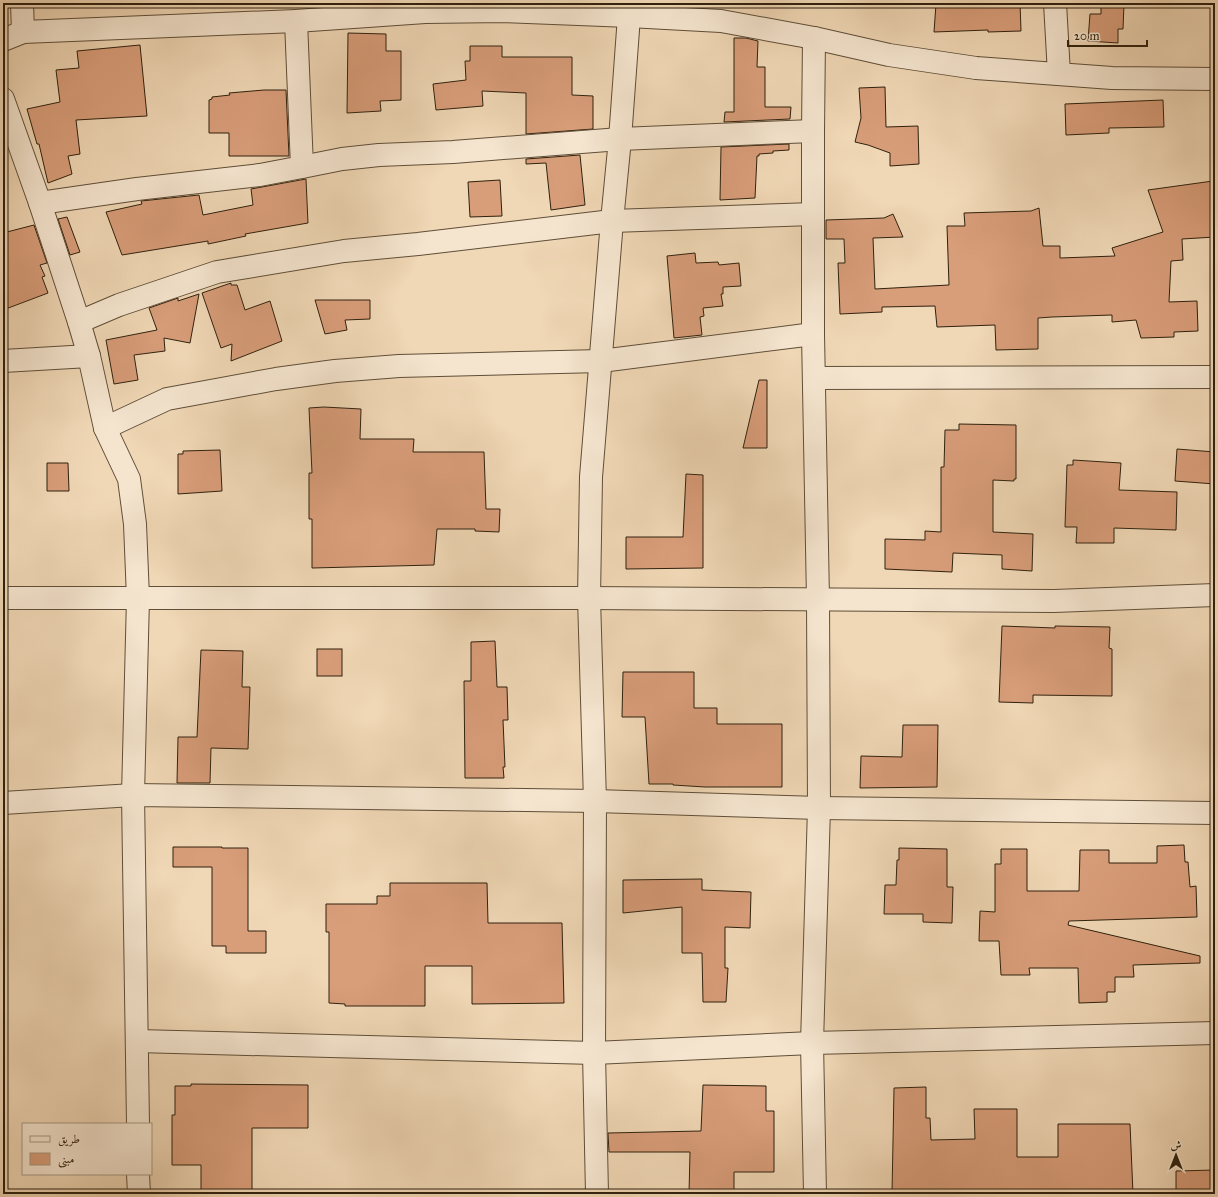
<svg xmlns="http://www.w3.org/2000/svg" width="1218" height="1197" font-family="'IM FELL Great Primer',Amiri,serif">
<rect width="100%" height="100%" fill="#f0d7b5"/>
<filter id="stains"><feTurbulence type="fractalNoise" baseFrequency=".005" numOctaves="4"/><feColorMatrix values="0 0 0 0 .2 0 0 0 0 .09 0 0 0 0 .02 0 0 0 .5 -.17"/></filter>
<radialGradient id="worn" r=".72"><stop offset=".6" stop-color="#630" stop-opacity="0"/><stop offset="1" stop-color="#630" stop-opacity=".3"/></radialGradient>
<!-- building -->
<g fill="#d89d79" stroke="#2f210e">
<polygon points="993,3 1020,3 1021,31 988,32 988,30 934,32 936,4 993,4"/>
<polygon points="1101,4 1124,4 1123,29 1118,29 1118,43 1088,41 1090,14 1101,14"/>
<polygon points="348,33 386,34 386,51 401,51 401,100 380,101 381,111 347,113"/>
<polygon points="734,38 746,38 758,41 757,67 765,67 765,107 791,107 790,119 724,122 725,112 734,112"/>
<polygon points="140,45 147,116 76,120 80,154 68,156 72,174 48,183 39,144 37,144 27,109 60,102 56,70 79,68 77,51"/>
<polygon points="470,46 502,46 502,57 572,57 572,95 593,96 593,129 526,134 526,93 482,91 483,106 436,110 433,84 466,80 465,61 470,61"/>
<polygon points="885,87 886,127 918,126 919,164 890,166 890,153 868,145 855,142 861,118 859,88"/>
<polygon points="264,90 286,90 289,156 229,156 229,133 209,133 209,100 212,99 212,97 230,95 229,93"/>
<polygon points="1163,100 1164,127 1109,128 1109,133 1066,135 1065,104"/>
<polygon points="789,144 789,150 773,151 773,153 759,154 759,156 757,156 755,198 720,200 721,147"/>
<polygon points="580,155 585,205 551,210 546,163 526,164 526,159"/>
<polygon points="306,179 308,223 245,234 246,236 208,244 208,241 122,255 106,212 142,204 141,201 199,195 203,215 253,205 251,189"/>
<polygon points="500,180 502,216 470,217 468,182"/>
<polygon points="1213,181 1215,237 1182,239 1183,260 1171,261 1169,302 1197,301 1198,331 1174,332 1174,337 1141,338 1136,320 1112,322 1112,315 1052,317 1038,318 1038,349 996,350 995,325 937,327 935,306 882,307 882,312 840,314 838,263 845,263 844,239 826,239 826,220 884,218 893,214 903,237 873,238 875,289 949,285 947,226 965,226 964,213 1031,211 1039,208 1043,246 1060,246 1060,258 1115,256 1112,248 1163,232 1148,190"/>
<polygon points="67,217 80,252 70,255 58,219"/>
<polygon points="34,225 47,263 40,265 45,276 42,277 48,293 3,310 3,233"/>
<polygon points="695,253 696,263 718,262 719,265 739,263 741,286 723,287 723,294 721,294 723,306 703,308 704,316 700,317 702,335 674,338 667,256"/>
<polygon points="231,283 231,285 237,285 245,310 270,301 282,341 231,361 232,344 221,348 202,293"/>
<polygon points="199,294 190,343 164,338 165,351 134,355 138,380 114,384 106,340 157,330 149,308 178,298 178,301"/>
<polygon points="315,300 370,300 370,319 345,320 347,330 325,334"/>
<polygon points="759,380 767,380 767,448 743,448"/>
<polygon points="324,407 361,409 360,439 414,439 413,452 484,452 486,509 500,509 499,532 475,531 475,529 437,529 434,565 312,568 312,519 309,519 309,473 312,473 309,408"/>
<polygon points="959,424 1016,425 1016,479 1014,479 1014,481 993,480 993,532 1033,534 1032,571 1002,569 1002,555 953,553 952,572 885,569 885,539 925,540 925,531 941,532 941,467 944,467 945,430 959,430"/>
<polygon points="1177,449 1215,452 1215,484 1175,481"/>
<polygon points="220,450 222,491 178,494 178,454 183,454 183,451"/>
<polygon points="1073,460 1121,463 1119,490 1177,492 1176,530 1114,528 1114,543 1076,543 1077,527 1065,527 1067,465 1073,465"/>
<polygon points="47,463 68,463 69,491 47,491"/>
<polygon points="686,474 703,475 703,568 626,569 626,537 683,537"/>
<polygon points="1002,626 1055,628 1055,626 1110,627 1109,648 1112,649 1112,696 1033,695 1033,703 999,702"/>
<polygon points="495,641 497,687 507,687 508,720 503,720 505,767 503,767 504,778 465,778 464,681 471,681 471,642"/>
<rect x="317" y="649" width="25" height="27"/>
<polygon points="201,650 243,651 242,687 250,687 248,749 211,748 210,783 177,783 178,737 197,737"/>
<polygon points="623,672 694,672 694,708 717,708 717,724 782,724 782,787 705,787 673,785 673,784 649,784 645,717 622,717"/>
<polygon points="903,725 938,725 937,787 860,788 861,756 902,757"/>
<polygon points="1184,845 1185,862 1188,862 1190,887 1196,886 1197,917 1069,921 1068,925 1200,956 1200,963 1133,965 1134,977 1115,977 1115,992 1107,992 1107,1002 1079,1003 1078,968 1029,968 1030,975 1001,975 999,941 979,941 980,911 995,912 995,864 1001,864 1001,849 1027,849 1027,891 1079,891 1080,850 1109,850 1109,863 1157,863 1157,846"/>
<polygon points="173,847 222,847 222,848 248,848 248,931 266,931 266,953 226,953 226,946 212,946 212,867 173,867"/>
<polygon points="899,848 947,849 947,887 953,887 952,923 923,922 923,914 884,914 885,885 896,885 897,860 899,860"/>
<polygon points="702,879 702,890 751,892 750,928 725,927 725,968 728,968 726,1002 703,1002 702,953 682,953 682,907 623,913 623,880"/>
<polygon points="390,883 487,883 488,923 562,923 564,1003 472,1004 472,966 425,966 425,1006 345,1006 345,1004 329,1003 329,932 326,932 326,904 377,904 377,896 390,896"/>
<polygon points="191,1084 308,1085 308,1128 252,1128 252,1190 201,1190 201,1165 172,1165 172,1115 175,1115 175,1086 191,1086"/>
<polygon points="703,1085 766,1086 766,1111 774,1111 774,1172 734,1172 734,1194 689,1194 690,1152 609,1152 608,1133 701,1131"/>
<polygon points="926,1087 926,1118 930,1118 931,1140 975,1139 974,1109 1017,1109 1017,1157 1058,1157 1058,1124 1130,1124 1133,1194 1081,1194 1081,1192 892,1194 894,1088"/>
<polygon points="1215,1170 1215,1194 1176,1194 1176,1171"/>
</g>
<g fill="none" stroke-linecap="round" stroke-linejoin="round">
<defs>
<g id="minor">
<polyline points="22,3 23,32"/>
<polyline points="1055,3 1059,74"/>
<polyline points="814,38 813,131 813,334 818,600 819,808 812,1043 815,1194"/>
<polyline points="3,40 23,32 296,21 425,12 504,11 629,16 721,21 814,38 889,55 976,68 1112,78 1215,79"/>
<polyline points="3,99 40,203 79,322 89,356 105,428 129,479 135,524 138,598 589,598 1054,601 1215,595"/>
<polyline points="302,167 342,159 379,155 453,152 620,139 813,131"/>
<polyline points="40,203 137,189 260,175 302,167 296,21"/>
<polyline points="79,322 119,305 217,272 344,251 418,244 612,221 813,214"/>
<polyline points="3,361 89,356"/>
<polyline points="814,378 1215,377"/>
<polyline points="105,428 167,399 276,379 335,371 399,366 601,361 813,334"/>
<polyline points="3,598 138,598 133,795 138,1124"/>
<polyline points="3,803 133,795 595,801 819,808 1215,813"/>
<polyline points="137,1041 594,1053 812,1043 1215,1033"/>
<polyline points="138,1174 139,1194"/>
<polyline points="597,1194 594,1053 595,801 589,598 591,477 612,221 620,139 629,16"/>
</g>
</defs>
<!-- minor casing -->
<use href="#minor" stroke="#5f4e38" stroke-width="24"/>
<!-- minor -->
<use href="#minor" stroke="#f5e5cf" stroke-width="22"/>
</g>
<!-- margin -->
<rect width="1218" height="1197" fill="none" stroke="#f0d7b5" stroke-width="16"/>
<rect x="4" y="4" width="1210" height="1189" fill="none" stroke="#2f210e" stroke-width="2"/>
<rect x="8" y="8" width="1202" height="1181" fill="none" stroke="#2f210e"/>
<!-- legend -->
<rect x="22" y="1123" width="130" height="52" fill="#f5e5cf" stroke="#a69782"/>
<rect x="30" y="1136" width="20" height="6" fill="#f5e5cf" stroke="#a69782"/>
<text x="58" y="1143" font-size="12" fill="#2f210e">طريق</text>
<rect x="30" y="1153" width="20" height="12" fill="#d89d79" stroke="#a69782"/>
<text x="58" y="1163" font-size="12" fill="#2f210e">مبنى</text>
<!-- north arrow -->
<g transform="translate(1176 1155)" stroke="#f5e5cf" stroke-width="3" paint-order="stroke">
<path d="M0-3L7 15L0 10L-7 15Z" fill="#2f210e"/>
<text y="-6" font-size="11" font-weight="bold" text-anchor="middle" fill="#2f210e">ش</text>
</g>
<!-- scale -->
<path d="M1068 40v6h79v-6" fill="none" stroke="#2f210e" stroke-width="2"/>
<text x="1074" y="40" font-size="12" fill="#2f210e" stroke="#f5e5cf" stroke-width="3" paint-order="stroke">20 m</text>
<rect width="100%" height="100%" filter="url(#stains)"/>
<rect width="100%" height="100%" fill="url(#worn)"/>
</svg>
